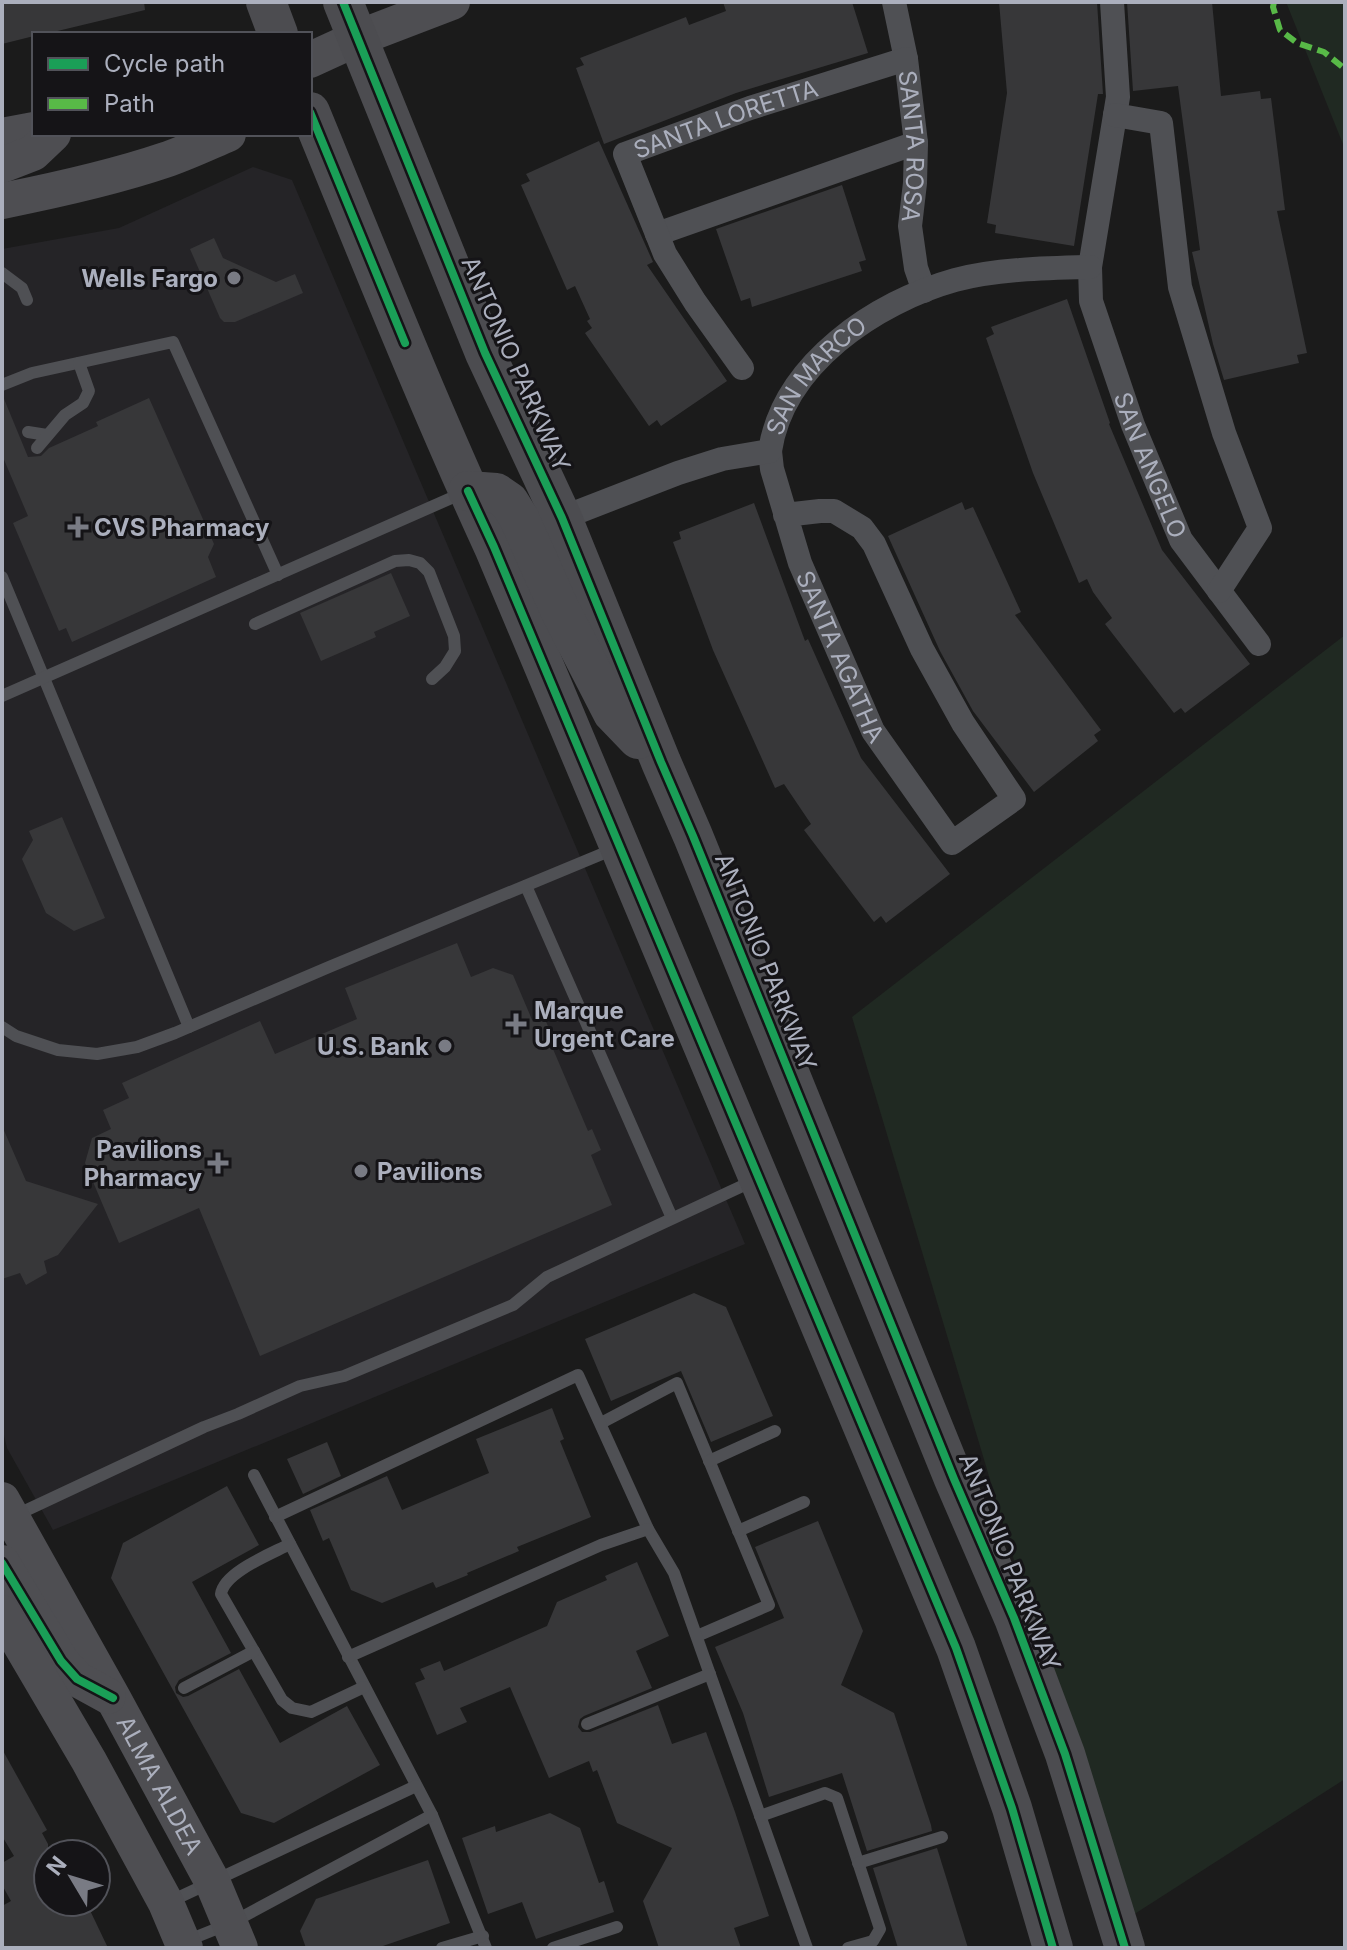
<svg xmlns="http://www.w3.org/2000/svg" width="1347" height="1950" font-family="Inter,sans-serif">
<rect width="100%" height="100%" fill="#1b1b1b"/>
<!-- built -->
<polygon fill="#252427" points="253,167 292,180 745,1244 53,1530 7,1448 2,1427 2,249 119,228"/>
<!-- green -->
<g fill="#202922">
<polygon points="1286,2 1345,2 1345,149"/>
<polygon points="1345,635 1345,1779 1122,1922 852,1017"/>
</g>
<!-- building -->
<g fill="#373739">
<polygon points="2,2 144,2 145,10 45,34 34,34 34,36 2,44"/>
<polygon points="723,2 852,2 868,53 736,93 604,144 576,68 584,65 580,58 686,17 689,25 726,11"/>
<polygon points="999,2 1097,2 1103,94 1098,94 1074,246 995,233 996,225 987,223 1007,93"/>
<polygon points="1127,2 1212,2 1221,96 1260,91 1261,99 1271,98 1285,210 1277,211 1307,353 1297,355 1299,363 1224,380 1213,344 1192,252 1200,250 1178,86 1133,91"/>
<polygon points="599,141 653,262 647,265 727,381 661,426 657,420 649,426 585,333 592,328 587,321 590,319 575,286 567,290 521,185 530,181 526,174"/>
<polygon points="842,185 866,260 859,262 862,271 752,307 750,298 741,301 716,229"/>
<polygon points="214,238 223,258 276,282 295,274 303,293 235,322 224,322 220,318 190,249"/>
<polygon points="1067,299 1110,423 1109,424 1162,550 1250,664 1185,713 1181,708 1174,713 1105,624 1112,618 1093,592 1087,579 1079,583 1033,473 986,338 994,334 991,327"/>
<polygon points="2,394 28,457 41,456 49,448 98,426 96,422 149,398 214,544 208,557 216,577 72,642 66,628 59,631 13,523 28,516 2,455"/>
<polygon points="962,502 965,510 973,507 1021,612 1015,615 1101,730 1094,735 1098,741 1034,792 973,711 940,651 888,536"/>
<polygon points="754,503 805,641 808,639 861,758 950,874 886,923 881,916 874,922 804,830 811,824 784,784 775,788 713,650 673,542 681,539 679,532"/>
<polygon points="391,573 410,616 374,632 376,637 321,661 300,613"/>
<polygon points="62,817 105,918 74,931 46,913 22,859 33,840 29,831"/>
<polygon points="457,943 471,977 493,968 513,975 533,1022 544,1017 554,1040 550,1042 588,1131 592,1129 601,1150 591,1155 612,1205 260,1356 199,1208 119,1243 85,1163 92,1138 111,1129 103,1110 129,1098 122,1083 260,1021 275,1054 357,1019 345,988"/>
<polygon points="2,1126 26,1181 98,1204 58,1255 44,1261 47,1273 26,1285 20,1273 2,1279"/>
<polygon points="694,1293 726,1307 773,1416 711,1442 681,1371 611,1401 585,1339"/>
<polygon points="552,1408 564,1439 560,1441 591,1517 517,1547 519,1551 467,1573 468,1575 436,1588 433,1582 382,1603 351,1590 329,1538 323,1541 310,1510 387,1476 402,1510 489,1473 476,1439"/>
<polygon points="327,1442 341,1476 303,1494 287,1459"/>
<polygon points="227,1486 259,1545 192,1582 231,1653 179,1680 175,1687 176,1693 183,1697 188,1696 239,1669 280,1743 347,1706 380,1765 274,1823 241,1813 111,1578 123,1543"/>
<polygon points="818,1521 863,1631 841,1685 894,1713 931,1825 932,1831 867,1851 842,1773 769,1797 743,1713 715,1647 784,1618 755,1547"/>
<polygon points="637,1562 669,1636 636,1651 652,1688 584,1716 580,1719 578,1727 582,1732 590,1732 658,1705 672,1744 706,1732 735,1812 769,1916 734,1928 741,1948 659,1948 643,1901 672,1848 617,1823 597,1770 593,1772 589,1761 549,1778 510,1687 460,1708 467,1722 437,1735 415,1683 425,1679 420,1669 440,1661 444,1671 547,1626 557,1602 607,1580 605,1576"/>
<polygon points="2,1749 47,1830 42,1833 48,1844 48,1902 86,1902 108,1948 2,1948 2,1906 11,1901 2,1885 2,1863 14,1856 2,1836"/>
<polygon points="550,1813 580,1828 599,1883 604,1881 614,1912 536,1939 522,1902 488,1914 462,1838 495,1826 496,1832"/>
<polygon points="937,1848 968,1948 898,1948 873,1868"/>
<polygon points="428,1860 450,1923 377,1948 306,1948 300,1931 316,1899"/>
</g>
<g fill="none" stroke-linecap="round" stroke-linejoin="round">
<!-- service -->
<g stroke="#4f5054" stroke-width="12">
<polyline points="2,273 22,288 27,300"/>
<polyline points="2,385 32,373 173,342 278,575"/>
<polyline points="28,432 47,435"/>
<polyline points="37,448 65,415 83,403 89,391 79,363"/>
<polyline points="2,577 189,1027"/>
<polyline points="255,624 395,561 409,560 420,563 429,572 454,636 455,651 445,667 432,679"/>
<polyline points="2,696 465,492"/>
<polyline points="526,886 672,1218"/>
<polyline points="2,1027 16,1036 58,1050 97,1054 137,1047 175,1033 329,967 614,849"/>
<polyline points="601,1423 677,1383 769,1605 697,1636"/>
<polyline points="709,1461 775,1431"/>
<polyline points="254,1475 432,1815 486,1948"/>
<polyline points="14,1516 204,1427 238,1414 300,1386 344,1376 513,1305 547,1277 753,1181"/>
<polyline points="275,1517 578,1375 648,1529 674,1573 807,1948"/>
<polyline points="738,1531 804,1502"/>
<path d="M290 1544C271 1554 224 1572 221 1594L282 1700 292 1708 311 1712 364 1687"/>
<polyline points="348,1657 601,1545 648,1529"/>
<polyline points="184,1688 254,1651"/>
<polyline points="587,1724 710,1674"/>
<polyline points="760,1816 825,1793 837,1798 880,1929 873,1941 848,1948"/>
<polyline points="858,1863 942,1837"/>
<polyline points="169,1902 416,1786"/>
<polyline points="186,1941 231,1923 432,1815"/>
<polyline points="442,1948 483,1936"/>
<polyline points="553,1948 617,1927"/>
</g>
<!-- minor -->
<g stroke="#4f5054" stroke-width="24">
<path id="s1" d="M894 2 906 59 916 143 915 183 910 226 916 268 924 291"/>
<path id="s2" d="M1112 2 1118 97 1090 267 1091 301 1133 425 1181 540 1259 644"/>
<polyline points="1115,115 1161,123 1180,287 1224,433 1260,528 1219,591"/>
<polyline points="657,234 916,143"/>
<path id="s3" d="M742 368 695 302 665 254 625 154 750 108 906 59"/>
<path id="s4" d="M770 451 772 469 800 563 873 731 952 843 1014 799 963 723 922 649 874 544 862 528 834 511H820L785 515"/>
<path id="s5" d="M562 518 678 473 722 459 770 451C783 364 876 302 955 280 996 269 1047 268 1090 267"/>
</g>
<!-- secondary -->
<g stroke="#4e4e52" stroke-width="36">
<polyline points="310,60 358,38 452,2"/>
<polyline points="2,136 34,130"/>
<polyline points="2,165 33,153 53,134"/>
<path d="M2 201C57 190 112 178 165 160 186 153 207 143 228 134"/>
<path id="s6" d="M2 1500 113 1698 212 1881 240 1948"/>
<polyline points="2,1563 61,1661 77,1679 108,1696"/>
<polyline points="2,1613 89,1761 166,1903 185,1948"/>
</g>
<!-- primary -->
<g stroke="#4c4c50" stroke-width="40">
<polyline points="266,2 278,34"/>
<polyline points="343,2 485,353 562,518 661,762 693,836 954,1479 1014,1618 1065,1754 1125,1948"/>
<path d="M310 112C370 258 428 404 494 547L956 1648 1012 1808 1053 1948"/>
<polyline points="468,491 496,493 509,502 519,518 560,610 613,713 638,739"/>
</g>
<!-- quiet -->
<polyline stroke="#58b947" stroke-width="6" stroke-dasharray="12 6" stroke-linecap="butt" points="1274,2 1273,7 1280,30 1297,43 1324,52 1345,69"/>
<defs>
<g id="cycleway">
<polyline points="343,2 485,353 562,518 661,762 693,836 954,1479 1014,1618 1065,1754 1125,1948"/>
<polyline points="310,112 405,343"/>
<polyline points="468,491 494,547 956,1648 1012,1808 1053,1948"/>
<polyline points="2,1563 61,1661 77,1679 113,1698"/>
</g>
</defs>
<!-- cycleway casing -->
<use href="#cycleway" stroke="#151417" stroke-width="13"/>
<!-- cycleway -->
<use href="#cycleway" stroke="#1a9f57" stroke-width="8"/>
</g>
<!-- markers -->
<g fill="#797b84" stroke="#151417" stroke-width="3">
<circle cx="234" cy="278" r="8"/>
<path d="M74 515h8v8h8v8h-8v8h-8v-8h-8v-8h8z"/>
<path d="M512 1012h8v8h8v8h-8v8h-8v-8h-8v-8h8z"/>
<circle cx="445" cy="1046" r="8"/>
<path d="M214 1151h8v8h8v8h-8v8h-8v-8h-8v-8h8z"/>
<circle cx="361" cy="1171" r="8"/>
</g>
<g text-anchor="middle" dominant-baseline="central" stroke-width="6" stroke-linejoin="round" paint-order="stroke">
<!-- street labels -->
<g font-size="24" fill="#abafbd" stroke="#151417">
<text stroke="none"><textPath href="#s3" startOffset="352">SANTA LORETTA</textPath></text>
<text stroke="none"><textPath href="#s1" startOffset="146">SANTA ROSA</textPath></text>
<text transform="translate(516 364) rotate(66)">ANTONIO PARKWAY</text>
<text stroke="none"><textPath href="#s5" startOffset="310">SAN MARCO</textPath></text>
<text stroke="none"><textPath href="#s2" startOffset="476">SAN ANGELO</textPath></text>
<text stroke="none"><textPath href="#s4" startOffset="218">SANTA AGATHA</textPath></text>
<text transform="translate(766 962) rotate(68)">ANTONIO PARKWAY</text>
<text transform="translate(1010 1562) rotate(68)">ANTONIO PARKWAY</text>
<text stroke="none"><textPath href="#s6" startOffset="326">ALMA ALDEA</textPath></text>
</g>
<!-- poi labels -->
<g font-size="24" font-weight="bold" fill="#abafbd" stroke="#151417" text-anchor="end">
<text x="218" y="278">Wells Fargo</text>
<text x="94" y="527" text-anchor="start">CVS Pharmacy</text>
<text x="534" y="1010" text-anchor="start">Marque<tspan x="534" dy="28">Urgent Care</tspan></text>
<text x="429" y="1046">U.S. Bank</text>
<text x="202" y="1149">Pavilions<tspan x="202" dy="28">Pharmacy</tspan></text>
<text x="377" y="1171" text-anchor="start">Pavilions</text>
</g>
</g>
<!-- border -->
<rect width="1347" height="1950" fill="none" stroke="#abafbd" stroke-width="8"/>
<!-- legend -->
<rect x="32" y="32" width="280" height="104" fill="#151417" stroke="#515259" stroke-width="2"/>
<rect x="48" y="58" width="40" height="12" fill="#1a9f57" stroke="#515259" stroke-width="2"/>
<text x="104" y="72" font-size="24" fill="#abafbd">Cycle path</text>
<rect x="48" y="98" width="40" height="12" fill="#58b947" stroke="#515259" stroke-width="2"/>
<text x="104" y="112" font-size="24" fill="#abafbd">Path</text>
<!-- north arrow -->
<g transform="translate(72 1878) rotate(308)"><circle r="38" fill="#151417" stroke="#515259" stroke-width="2"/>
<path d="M0-6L14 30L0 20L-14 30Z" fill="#797b84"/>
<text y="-12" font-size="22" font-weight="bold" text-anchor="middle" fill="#abafbd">N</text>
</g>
</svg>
